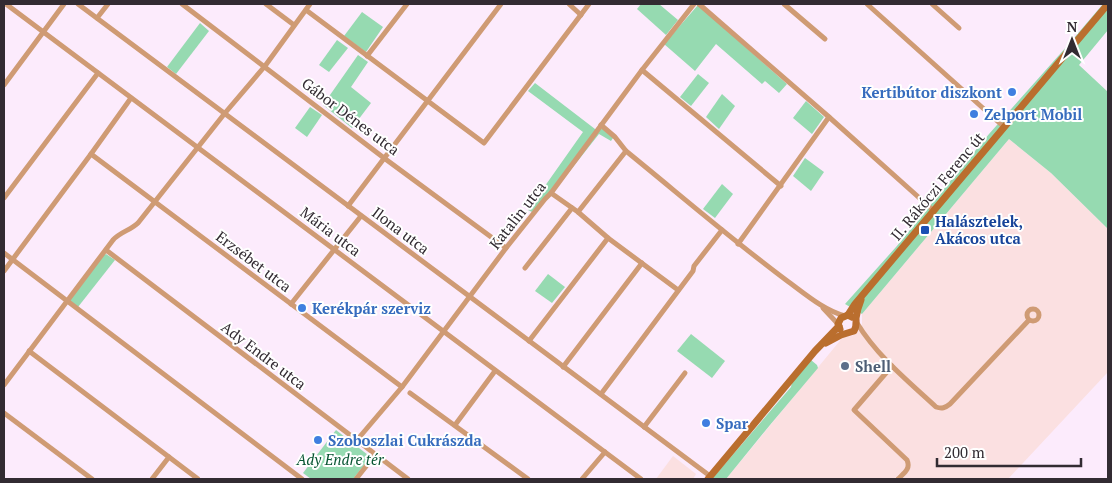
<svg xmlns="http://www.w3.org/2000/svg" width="1112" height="483" font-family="'PT Serif',serif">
<rect width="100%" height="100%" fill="#fcebfc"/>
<!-- industrial -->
<g fill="#fbe0e1">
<polygon points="1009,139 1051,173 1108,229 1108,372 1008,479 726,479 843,337 852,336 862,328 862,314"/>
<polygon points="673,456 696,474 693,479 656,479"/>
</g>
<!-- green -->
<g fill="#96dab1">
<polygon points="641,4 659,4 678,20 666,35 637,9"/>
<polygon points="1103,4 1108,4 1108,30 1079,65 1108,92 1108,229 1051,173 1009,139 862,314 845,304 896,247 989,134 1068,45"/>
<polygon points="698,5 787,84 779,93 765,81 762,84 716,44 695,71 664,44"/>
<polygon points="362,12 383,27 366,52 344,36"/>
<polygon points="200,23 209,31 176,74 167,67"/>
<polygon points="337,40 348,48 329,72 319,65"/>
<polygon points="358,55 368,62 351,87 371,103 352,128 323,105"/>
<polygon points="698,74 709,83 691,106 680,97"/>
<polygon points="535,83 595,129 603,129 613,138 611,141 599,134 554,191 532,212 528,210 583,132 528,91"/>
<polygon points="722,94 735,106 719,129 706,117"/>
<polygon points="806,101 824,117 812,134 793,118"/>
<polygon points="310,107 322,115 307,137 295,128"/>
<polygon points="805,158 824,172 811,191 793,176"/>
<polygon points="722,184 733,194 715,218 703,209"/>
<polygon points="106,254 115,260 78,307 69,300 104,255"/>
<polygon points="548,274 565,287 552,303 535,291"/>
<polygon points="691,334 725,361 712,378 677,351"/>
<polygon points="811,360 817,365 818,368 770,425 726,479 712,479 791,387 792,382"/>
<polygon points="336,430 368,455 369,459 353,479 311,479 303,473"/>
</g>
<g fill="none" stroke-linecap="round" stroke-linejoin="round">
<!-- minor -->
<g stroke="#cf9b74" stroke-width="5">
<polyline points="6,4 641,479"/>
<polyline points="78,4 710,476"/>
<polyline points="182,4 384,158 506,248"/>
<polyline points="266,4 294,25"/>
<polyline points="569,4 581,15"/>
<polyline points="699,4 829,117 934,211"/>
<polyline points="784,4 825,39"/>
<polyline points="867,4 1004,127"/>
<polyline points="932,4 959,28"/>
<polyline points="306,10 484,143 589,4"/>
<polyline points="97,18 108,4"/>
<polyline points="367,56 407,4"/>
<polyline points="642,70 781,186"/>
<polyline points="4,85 64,4"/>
<path d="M601 125 615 137 626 151C679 194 731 239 786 280 804 293 823 310 845 316"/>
<polyline points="91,154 402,387"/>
<polyline points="551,193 578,212 608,238 678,290"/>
<polyline points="4,198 98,73"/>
<polyline points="348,206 501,4"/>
<polyline points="578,212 626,151"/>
<polyline points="738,244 829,117"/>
<polyline points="106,250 408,479"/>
<polyline points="4,253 302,479"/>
<polyline points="525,268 572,208"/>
<polyline points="4,271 91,154 131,98"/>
<polyline points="291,304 361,216"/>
<polyline points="823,308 838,324"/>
<circle cx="1033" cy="315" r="6"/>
<path d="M857 323C877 356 908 381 936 407 942 409 945 408 950 404L1029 320"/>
<polyline points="529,341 608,238"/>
<polyline points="29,351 198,479"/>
<path d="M892 366 854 410 907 460C911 469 904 473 898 479"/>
<polyline points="563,367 642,263"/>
<path d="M4 385 113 240C120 232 131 230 138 223L225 113 265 66 310 4"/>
<polyline points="410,393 528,479"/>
<polyline points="601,394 693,271 694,266 722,230"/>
<polyline points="4,413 92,479"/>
<polyline points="455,425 495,371"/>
<polyline points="644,427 685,373"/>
<polyline points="357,440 402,387 506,248 545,199 551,193 642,70 694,4"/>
<polyline points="152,479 169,457"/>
<polyline points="356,479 375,455"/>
<polyline points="582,479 605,452"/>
</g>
<!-- secondary -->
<g stroke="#ba6e2e" stroke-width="7">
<polyline points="848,315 855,304 1108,4"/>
<polyline points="840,329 838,324 841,318 848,315 852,317"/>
<path d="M826 343 841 335 854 331C857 326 856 323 856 318 857 311 859 305 861 300"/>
<polyline points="708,479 815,351 839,326"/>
</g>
</g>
<!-- markers -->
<g fill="#3f7fe0" stroke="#fff" stroke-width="2">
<circle cx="1012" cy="92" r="5"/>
<circle cx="974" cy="114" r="5"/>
<circle cx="302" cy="308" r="5"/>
<circle cx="706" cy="423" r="5"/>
<circle cx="318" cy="440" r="5"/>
</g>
<rect fill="#1a4fb4" stroke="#fff" stroke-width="2" x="920" y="225" width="10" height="10" rx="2.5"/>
<circle fill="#5c6f8a" stroke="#fff" stroke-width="2" cx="845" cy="366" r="5"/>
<g text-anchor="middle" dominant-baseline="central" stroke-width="4" stroke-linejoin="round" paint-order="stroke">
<!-- shop labels -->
<g font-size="15" font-weight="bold" fill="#366cbe" stroke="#fff" text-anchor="start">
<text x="1002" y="92" text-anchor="end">Kertibútor diszkont</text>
<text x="984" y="114">Zelport Mobil</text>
<text x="312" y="308">Kerékpár szerviz</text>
<text x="716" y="423">Spar</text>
<text x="328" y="440">Szoboszlai Cukrászda</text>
</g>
<!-- street labels -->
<g font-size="15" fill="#322b32" stroke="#fff">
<text transform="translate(351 116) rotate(37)">Gábor Dénes utca</text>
<text transform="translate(937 186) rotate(-50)">II. Rákóczi Ferenc út</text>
<text transform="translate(517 215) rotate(-52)">Katalin utca</text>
<text transform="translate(401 230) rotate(37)">Ilona utca</text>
<text transform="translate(331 231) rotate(37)">Mária utca</text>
<text transform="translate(254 261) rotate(37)">Erzsébet utca</text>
<text transform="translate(264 355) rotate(37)">Ady Endre utca</text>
</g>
<!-- transit labels -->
<g font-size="15" font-weight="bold" fill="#164399" stroke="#fff" text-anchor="start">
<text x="935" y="221">Halásztelek,<tspan x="935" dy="17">Akácos utca</tspan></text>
</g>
<!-- service labels -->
<g font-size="15" font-weight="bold" fill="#4e5e75" stroke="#fff" text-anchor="start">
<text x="855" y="366">Shell</text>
</g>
<!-- park labels -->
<g font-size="15" font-style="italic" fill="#095633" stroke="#fff">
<text x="340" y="459">Ady Endre tér</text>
</g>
</g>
<!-- border -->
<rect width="1112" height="483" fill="none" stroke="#322b32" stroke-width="10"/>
<!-- north arrow -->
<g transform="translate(1072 40)" stroke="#ffffff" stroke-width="4" paint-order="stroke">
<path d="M0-4L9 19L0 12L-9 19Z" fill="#322b32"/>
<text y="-8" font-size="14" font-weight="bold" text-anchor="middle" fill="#322b32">N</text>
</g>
<!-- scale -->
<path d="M937 458v8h144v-8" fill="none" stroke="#322b32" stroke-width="2.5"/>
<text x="944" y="458" font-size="15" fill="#322b32" stroke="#ffffff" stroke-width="4" paint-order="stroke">200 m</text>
</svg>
